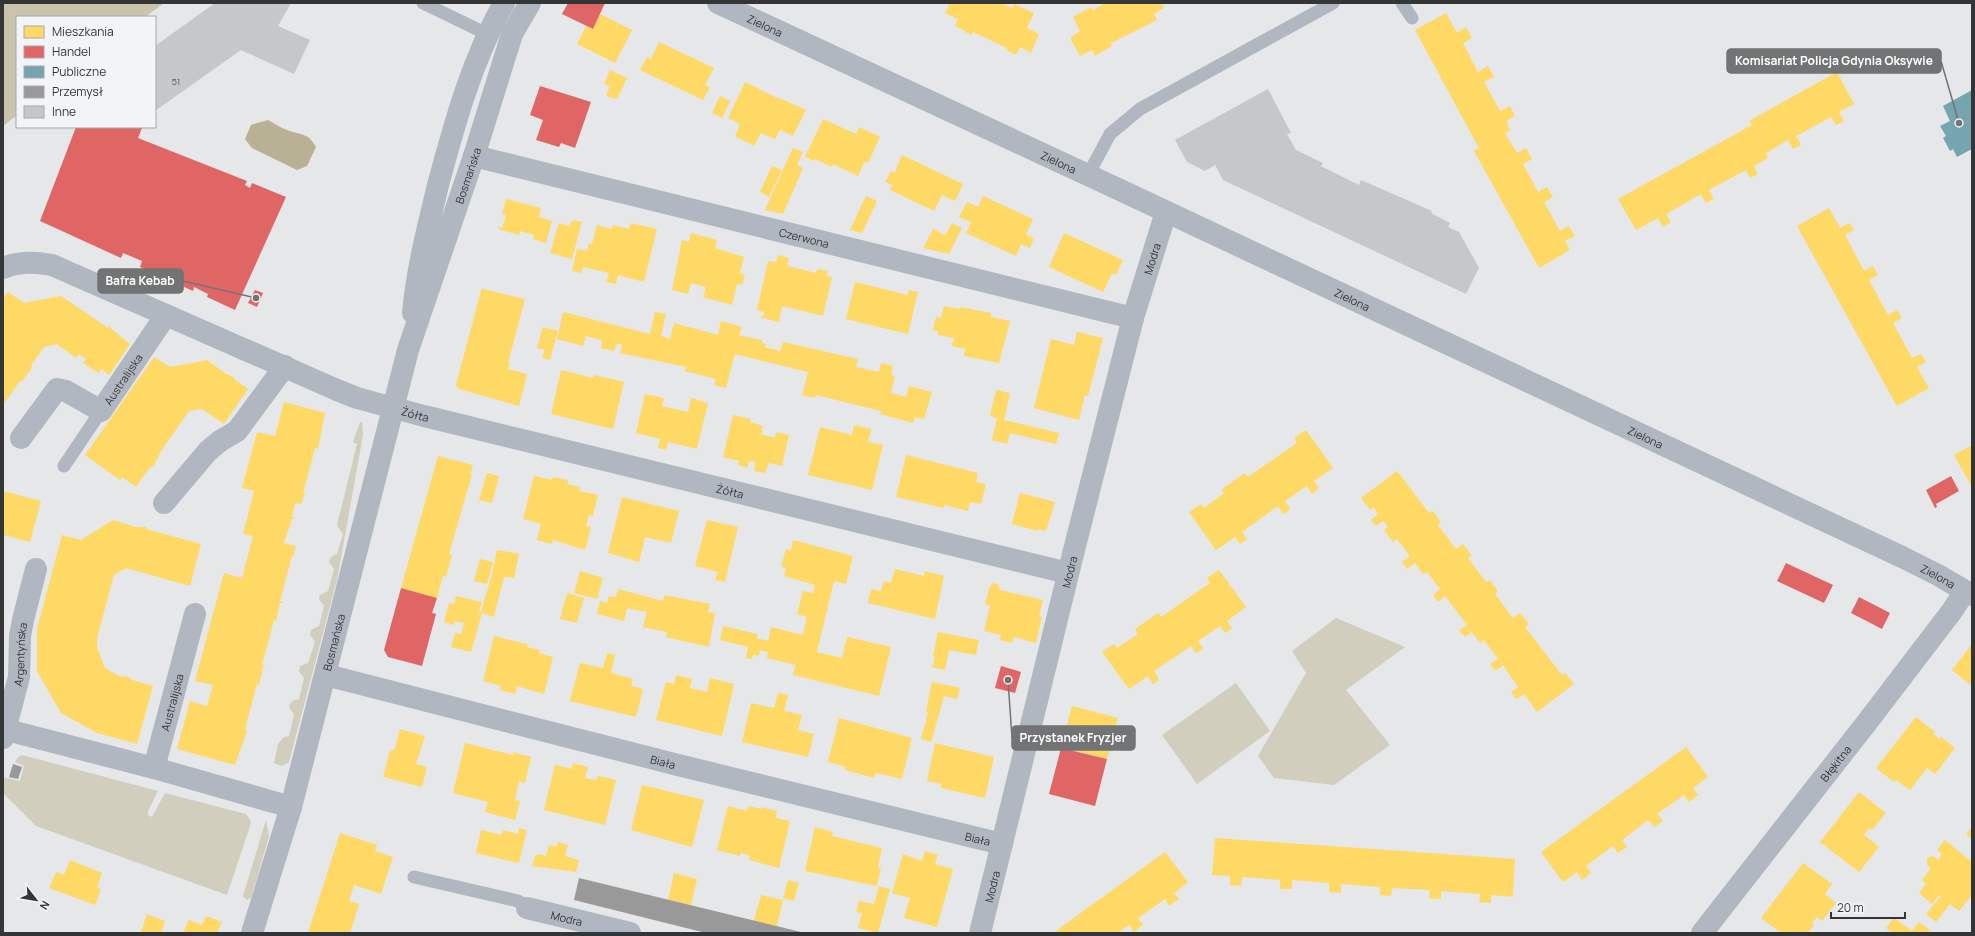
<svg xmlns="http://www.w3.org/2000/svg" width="1975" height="936" font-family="Manrope,sans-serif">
<rect width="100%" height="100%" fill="#e5e7e8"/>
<!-- green -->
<g fill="#d2cebd">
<path d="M360 422H362L363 435 337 580 289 762 282 766 274 763 278 744 284 737 289 736 294 714 289 707C291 701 293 700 299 699L304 678 299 671 300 666 308 663 315 642 310 635 311 630 319 626 324 606 319 599 320 595 328 591 334 569 329 562 331 557 337 554 343 534 337 525 357 444 353 442Z"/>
<polygon points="1336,618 1405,647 1346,690 1390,745 1334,785 1274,778 1258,756 1306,673 1292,651"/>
<polygon points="1236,683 1270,731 1197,784 1162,735"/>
<polygon points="22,755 158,791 148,811 148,815 152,817 165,793 246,814 251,821 250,826 227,895 36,826 3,793 3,777 20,781 24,766 15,762 18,757"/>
<polygon points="266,820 269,836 251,898 247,900 243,896"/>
</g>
<!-- forest -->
<polygon fill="#cac4ad" points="3,3 164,3 145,17 17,17 17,115 3,126"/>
<!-- water -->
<path fill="#b8b194" d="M268 120C274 123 281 128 287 130 302 136 308 132 316 147L307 166 297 170 252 148 245 139 251 125Z"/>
<!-- homes -->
<g fill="#ffd966">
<polygon points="950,3 1001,3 1012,8 1014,4 1034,13 1027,28 1039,34 1031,53 1020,47 1016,55 1006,50 1007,48 973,32 972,35 965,32 965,31 955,26 958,19 945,13"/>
<polygon points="1106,3 1161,3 1164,8 1154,14 1157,20 1111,43 1112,46 1095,56 1092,50 1080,56 1070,38 1080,31 1073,17 1091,7 1093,10"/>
<polygon points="1446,13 1457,33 1466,27 1472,38 1463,43 1478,72 1488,66 1494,77 1484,82 1500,111 1510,106 1515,116 1506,121 1510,130 1505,133 1517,153 1526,148 1532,159 1523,164 1538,192 1547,187 1553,197 1544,202 1560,231 1569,226 1575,236 1565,241 1570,250 1539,268 1474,151 1479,148 1415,30"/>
<polygon points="600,14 632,30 615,63 577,44 586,26 593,29"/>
<polygon points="659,42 714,68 705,85 710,87 703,100 640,70 647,57 651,59"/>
<polygon points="610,70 627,78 617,99 606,96 610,86 604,84"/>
<polygon points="1837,72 1854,104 1839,112 1844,121 1836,125 1831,117 1796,136 1801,145 1793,149 1788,140 1766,153 1768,158 1754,166 1758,174 1750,178 1746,170 1709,190 1714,199 1706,203 1701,194 1666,214 1671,222 1663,227 1658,218 1636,230 1618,199 1752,125 1749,121"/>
<polygon points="745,82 777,98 777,97 806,110 793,136 780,130 775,139 761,133 754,146 735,136 740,124 728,118"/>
<polygon points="720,96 730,101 722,118 712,113"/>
<polygon points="823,119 856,134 859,127 880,137 868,163 865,161 858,176 833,164 832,167 815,159 814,161 805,157"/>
<polygon points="793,148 803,152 797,165 803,168 783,214 765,210"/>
<polygon points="902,155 963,184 955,201 942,195 934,211 890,190 892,185 885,182 891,171 895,172"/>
<polygon points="772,166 782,170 769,197 760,192"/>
<polygon points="866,196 877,201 862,233 850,230"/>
<polygon points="983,196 1033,219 1026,235 1034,238 1030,248 1021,244 1016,256 966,233 971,222 959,217 967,202 978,207"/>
<polygon points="506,199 541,208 539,217 552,221 546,243 533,239 534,235 520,231 519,235 498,229 499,227 502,228 506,215 502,214"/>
<polygon points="1829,208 1840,228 1849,223 1854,230 1845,235 1864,271 1873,266 1878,275 1869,280 1888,315 1897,310 1902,318 1893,323 1912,358 1921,354 1926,362 1917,367 1929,388 1897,406 1797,226"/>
<polygon points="574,220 582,222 572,259 550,253 559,223 570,226 571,221 573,222"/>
<polygon points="631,223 657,229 644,282 618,275 616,284 606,282 609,273 583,267 581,273 572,271 577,249 587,251 589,243 592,244 597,225 612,229 613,225 629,229"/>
<polygon points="952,223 962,228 949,254 923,248 933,229 945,235"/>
<polygon points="691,233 717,240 715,248 744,257 740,273 745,275 742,285 737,284 732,305 703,297 706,287 691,283 688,294 672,290 682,240 689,242"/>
<polygon points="1064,233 1123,260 1116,275 1112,273 1103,292 1049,267"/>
<polygon points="778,255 789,258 787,266 816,273 817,269 828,271 826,276 832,277 823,316 782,306 779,322 759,317 763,316 764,312 757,310 768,261 776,262"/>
<polygon points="855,282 908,295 909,290 918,292 908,334 846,319"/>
<polygon points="482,287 483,289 525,299 508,363 510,363 508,369 527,374 519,406 459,389 456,385"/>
<polygon points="8,292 24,303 61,296 108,328 111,324 110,328 130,344 109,375 101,369 99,373 83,363 86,359 79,354 76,358 57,344 44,347 31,365 32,368 22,381 20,381 3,405 3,299"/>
<polygon points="944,306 960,309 960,307 991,313 991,317 1010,321 999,363 964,356 965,349 952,346 954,338 938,335 938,331 933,330 936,317 941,318"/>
<polygon points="563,312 650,334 655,312 666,314 661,336 670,339 674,323 718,335 721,321 742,327 739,335 762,340 762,343 766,344 765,347 780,351 779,356 783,342 858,359 856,367 879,372 881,363 893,366 891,375 895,376 891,393 906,397 909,386 932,392 924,419 915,417 913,423 880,414 881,411 816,395 815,398 802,395 808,372 735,354 726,388 714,385 716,379 685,371 686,367 620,353 622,345 617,343 614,351 601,348 602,340 586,336 583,346 557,339"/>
<polygon points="543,327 558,331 550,360 542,358 545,350 537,348"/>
<polygon points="1077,332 1103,338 1088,396 1085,395 1079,420 1034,408 1051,339 1074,345"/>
<polygon points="154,357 170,367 207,360 225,373 235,378 234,379 248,389 224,424 202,409 189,411 161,451 153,467 150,467 136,487 122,477 120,480 85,455"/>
<polygon points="561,370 593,378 594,375 624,382 613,429 551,414"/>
<polygon points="996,390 1010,393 1004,420 1059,433 1056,444 1010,433 1007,444 992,440 997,418 990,416"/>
<polygon points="645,394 664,398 662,406 688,412 691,398 708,403 697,449 668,442 666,450 658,448 660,439 636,433"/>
<polygon points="284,402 325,413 318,449 315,448 303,493 307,495 304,495 301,504 295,503 292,517 296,519 292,519 284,543 296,546 293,555 297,556 292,556 280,601 284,603 280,603 276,621 274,620 262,665 266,667 263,667 259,685 257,684 245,729 247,731 235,765 177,749 190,701 207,706 213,685 195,681 224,573 242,578 253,536 243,534 254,491 242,488 257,432 275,436"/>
<polygon points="733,415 751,419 750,422 763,426 761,434 775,438 776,432 789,435 782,466 769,463 765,473 754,471 755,462 749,461 747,468 738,465 739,461 723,457"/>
<polygon points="854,425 871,429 868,442 883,445 872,490 808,475 820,427 852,435"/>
<polygon points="1306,430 1333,468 1314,481 1319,488 1312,494 1307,486 1285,501 1290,509 1287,512 1283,514 1278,506 1242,532 1247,539 1240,544 1235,537 1216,550 1189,512 1201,504 1204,508 1224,493 1222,489 1245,473 1248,477 1297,443 1294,438"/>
<polygon points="1972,445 1972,487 1954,455"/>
<polygon points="906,455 978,473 976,482 986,484 981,504 970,502 968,511 945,505 944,508 896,497"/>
<polygon points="438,456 473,465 470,475 472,475 449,554 452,555 446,577 443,576 437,598 401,588"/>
<polygon points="1397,471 1429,513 1433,511 1441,522 1438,525 1456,549 1463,544 1472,556 1468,558 1486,582 1490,580 1498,591 1495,594 1513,618 1520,613 1529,624 1525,627 1562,675 1565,673 1574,684 1537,712 1524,694 1516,699 1511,692 1518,687 1503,665 1495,671 1490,664 1498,659 1484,640 1480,643 1472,632 1465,637 1459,630 1467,625 1445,596 1438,602 1433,595 1440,589 1427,572 1423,574 1415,563 1407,569 1402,562 1410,556 1397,539 1393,542 1384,530 1388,527 1383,521 1376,526 1371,520 1378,514 1373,507 1370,510 1361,498"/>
<polygon points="487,473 499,476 492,503 479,500"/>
<polygon points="534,476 552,480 553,477 568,480 567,484 580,487 579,491 598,495 593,516 589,515 586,526 591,527 585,550 553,540 552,544 537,540 541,524 523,519"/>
<polygon points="3,491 41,501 30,542 3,535"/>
<polygon points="1020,493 1055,502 1046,531 1038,529 1037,531 1012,524"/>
<polygon points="622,497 679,511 671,543 645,537 639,562 608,553"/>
<polygon points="113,520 136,527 146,527 146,529 201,544 190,586 126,568 114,575 97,638 97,647 105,668 119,676 130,677 129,679 153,686 137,744 97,733 61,713 37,671 37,629 62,535 81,540"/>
<polygon points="707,520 738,527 725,582 715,580 718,572 695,566"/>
<polygon points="793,540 853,556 846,584 834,581 817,652 842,658 847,637 891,647 879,696 793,675 802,637 795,665 767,658 768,652 760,650 759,656 753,655 752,659 746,658 748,647 720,640 723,626 757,634 757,638 768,641 771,627 803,635 807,617 797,614 803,591 813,593 815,585 784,576 786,568 781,567 786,549 791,550"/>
<polygon points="497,550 519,554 514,578 504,577 494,617 482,613 471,652 451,647 455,633 461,634 464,623 455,621 454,625 444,622 449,603 454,604 456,596 482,602 479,611 481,612 492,574"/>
<polygon points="480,559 493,562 487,584 474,581"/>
<polygon points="895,569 924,576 925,571 944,576 935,619 868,603 871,589 881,591 884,581 891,583"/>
<polygon points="1219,570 1246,607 1227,621 1232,628 1225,633 1220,626 1198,641 1203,648 1200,651 1196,653 1191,646 1154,671 1159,679 1156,682 1153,684 1148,676 1129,689 1102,652 1114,644 1117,648 1138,634 1135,629 1158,613 1161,617 1210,583 1207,578"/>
<polygon points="580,571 603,578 597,599 574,593"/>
<polygon points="993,583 998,584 1000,590 1043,600 1039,616 1042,617 1036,643 1014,637 1012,643 1000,640 1001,635 984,631 990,606 985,604 990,586"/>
<polygon points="618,589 663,601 664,595 710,604 708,612 715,613 709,647 666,637 667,632 643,627 647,612 627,608 624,621 597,614 600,601 607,603 609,596 616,597"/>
<polygon points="567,593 584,598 577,623 560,619"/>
<polygon points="938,632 979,640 976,655 949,650 945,670 932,667 935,657 933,656"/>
<polygon points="494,636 527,644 527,647 540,650 539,653 553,657 544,694 517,686 515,694 500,690 501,686 483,681"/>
<polygon points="1972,644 1972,686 1952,670"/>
<polygon points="607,653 615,655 611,673 633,679 631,686 643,689 636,717 570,701 580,663 603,668"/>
<polygon points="676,675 692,679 690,688 707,692 710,678 734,684 722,736 656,720 666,682 674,684"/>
<polygon points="932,682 960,688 957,699 944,696 931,742 921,739 928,713 926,712"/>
<polygon points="778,693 788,695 784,711 802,715 798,730 814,734 808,757 742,742 751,703 774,708"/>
<polygon points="1072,706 1118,718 1107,759 1061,748"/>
<polygon points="1916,717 1935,732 1933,734 1940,739 1941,737 1955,748 1935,774 1927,768 1910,790 1896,780 1894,782 1876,768"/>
<polygon points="839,718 912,738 902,779 876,773 874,778 845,770 846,767 828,762"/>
<polygon points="400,729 425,736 416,764 427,767 422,787 383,777 390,750 394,751"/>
<polygon points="465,743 513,755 513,752 531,757 525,783 519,781 515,800 520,801 515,820 485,812 488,802 453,793"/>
<polygon points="935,743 994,757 985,798 941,788 941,784 927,781"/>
<polygon points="1686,747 1708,777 1693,788 1698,795 1689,802 1684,795 1657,814 1663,821 1654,827 1648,820 1622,840 1627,847 1618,853 1613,846 1586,866 1591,873 1582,880 1577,872 1563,882 1541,852"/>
<polygon points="573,763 588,767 585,778 596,780 598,776 616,780 605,825 544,810 555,765 572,769"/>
<polygon points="642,785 704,800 692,847 631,830"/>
<polygon points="1859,792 1886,813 1872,830 1869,828 1864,835 1879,847 1859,872 1820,842"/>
<polygon points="728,806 747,811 748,806 761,809 761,807 777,811 776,818 790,821 779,868 749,860 750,856 741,853 740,856 717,850"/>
<polygon points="815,827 833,832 832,836 882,848 878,867 881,868 877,886 805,871"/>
<polygon points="1972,827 1972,839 1966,834"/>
<polygon points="519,828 527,830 519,863 476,853 481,830 502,835 503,830 518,834"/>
<polygon points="340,833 377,845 375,851 393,857 381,894 354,885 349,901 359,904 350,933 308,933"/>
<polygon points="1215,838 1515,859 1513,897 1491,895 1491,903 1479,902 1480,894 1441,891 1441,899 1429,898 1430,890 1392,888 1391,896 1380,895 1380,887 1341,884 1341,893 1329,892 1329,883 1292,880 1292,889 1280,889 1280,880 1242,877 1241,886 1230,885 1230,876 1212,875"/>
<polygon points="1945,840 1972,862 1972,895 1959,911 1950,904 1936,922 1926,914 1941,896 1939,895 1932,904 1919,893 1926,884 1922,880 1931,868 1927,865 1927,858 1933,856 1938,860 1942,854 1937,850"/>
<polygon points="558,842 568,845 565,856 579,860 576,872 532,866 535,856 539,854 546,856 549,845 556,847"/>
<polygon points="925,851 938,855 935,864 953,869 937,927 904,918 910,898 892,893 903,854 922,861"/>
<polygon points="1165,852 1188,882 1174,893 1179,899 1169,906 1165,899 1138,918 1143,925 1134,932 1129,925 1117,933 1053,933"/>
<polygon points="70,860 102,873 97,888 101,889 95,905 49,888 56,872 64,875"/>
<polygon points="1803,863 1832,884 1825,894 1836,903 1822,921 1817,917 1812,923 1814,925 1808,933 1781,933 1761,918"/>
<polygon points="674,873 697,879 691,905 668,900"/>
<polygon points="788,880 799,883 794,901 783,898"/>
<polygon points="879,886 890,889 878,933 858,928 862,913 856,912 859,901 874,904"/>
<polygon points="761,895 783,900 777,926 754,921"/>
<polygon points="147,914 165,921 161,933 141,932"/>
<polygon points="206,916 222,922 217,933 183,933 189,920 202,925"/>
<polygon points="1894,918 1912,931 1919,922 1930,930 1927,933 1889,933 1890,931 1886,928"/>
</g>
<!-- shops -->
<g fill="#e06666">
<polygon points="568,3 605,3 593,29 562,14"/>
<polygon points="540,86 591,102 575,148 561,143 559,147 536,140 543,120 530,115"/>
<polygon points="76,127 139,127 142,128 138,138 247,181 245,185 250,188 252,183 286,197 235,310 207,297 208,294 194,287 193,291 140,267 142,261 123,253 121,258 40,221"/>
<polygon points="255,290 263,293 257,307 248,303"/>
<polygon points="1951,476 1959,491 1936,504 1937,507 1935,508 1926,490"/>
<polygon points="1786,563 1833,585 1824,603 1777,581"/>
<polygon points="401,588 437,598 432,613 436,614 422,666 388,657 384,650"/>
<polygon points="1859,597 1890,613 1882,629 1851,613"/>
<polygon points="1001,666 1021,672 1015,693 995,688"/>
<polygon points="1061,748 1107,759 1095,806 1049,794"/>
</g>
<!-- public -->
<polygon fill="#76a5af" points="1972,90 1972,149 1957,157 1953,149 1950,151 1943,138 1946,136 1940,126 1950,121 1943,106"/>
<!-- industry -->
<g fill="#999">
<polygon points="13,764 22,767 18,779 9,777"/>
<polygon points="579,878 801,932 801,933 706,933 574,900"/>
</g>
<!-- building -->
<g fill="#c6c7c8">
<polygon points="215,3 291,3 278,26 310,40 294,74 241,50 155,111 155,46"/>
<polygon points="1268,89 1291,133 1287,134 1296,150 1323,163 1321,166 1359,185 1361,180 1432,211 1431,213 1450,223 1448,227 1459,232 1479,268 1466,294 1223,180 1215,165 1205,171 1187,162 1175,140"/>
</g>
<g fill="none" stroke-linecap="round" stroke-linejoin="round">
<!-- service -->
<g stroke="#b0b7c1" stroke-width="13">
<polyline points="423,3 487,34"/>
<polyline points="1402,3 1412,18"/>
<polyline points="1088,175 1110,134 1140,109 1333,3"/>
<polyline points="64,466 101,411"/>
<polyline points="414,877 518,901 527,908"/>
</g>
<!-- minor -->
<g stroke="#b0b7c1" stroke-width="22">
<path id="s1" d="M474 156 1133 318"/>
<path id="s2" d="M3 268C20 261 35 262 52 265L337 390 357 398 424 416 1068 573"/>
<path id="s3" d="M21 438 57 389 66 391 101 411 166 315"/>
<polyline points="164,503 208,451 220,441 237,431 285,366"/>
<path id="s4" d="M326 675 678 765 1002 844"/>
<polyline points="3,729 154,768 291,807"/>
<path id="s5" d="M3 738 19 677 20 636 23 620 36 569"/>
<path id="s6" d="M154 768 195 614"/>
<path id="s7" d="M527 908 630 933"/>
<path id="s8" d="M980 933 1074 550 1133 318 1166 212"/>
<path id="s9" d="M1702 933 1868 721 1952 611 1965 591"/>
</g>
<!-- tertiary -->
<g stroke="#b0b7c1" stroke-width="22">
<path id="s10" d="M718 3 1118 189 1902 557 1938 575 1972 595"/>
<path d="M413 313C417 269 428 227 438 185 455 122 472 60 504 3"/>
<path id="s11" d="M252 933 291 807 408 350 474 156 512 34 530 3"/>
</g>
</g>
<g text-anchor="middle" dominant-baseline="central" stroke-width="4" stroke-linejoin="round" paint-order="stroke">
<!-- number labels -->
<g font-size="9" fill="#585a5a">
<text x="176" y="81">51</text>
</g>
<!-- street labels -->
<g font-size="11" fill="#343536" stroke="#f2f4f7">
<text stroke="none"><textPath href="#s10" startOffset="52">Zielona</textPath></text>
<text stroke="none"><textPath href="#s10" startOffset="376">Zielona</textPath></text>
<text stroke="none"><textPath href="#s11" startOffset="788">Bosmańska</textPath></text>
<text stroke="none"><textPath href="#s1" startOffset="340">Czerwona</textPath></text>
<text stroke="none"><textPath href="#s8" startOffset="696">Modra</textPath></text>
<text stroke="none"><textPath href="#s10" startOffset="700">Zielona</textPath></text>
<text stroke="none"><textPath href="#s3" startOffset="149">Australijska</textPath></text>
<text stroke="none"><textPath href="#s2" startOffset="443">Żółta</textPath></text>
<text stroke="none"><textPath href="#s10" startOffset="1024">Zielona</textPath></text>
<text stroke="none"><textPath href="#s2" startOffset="767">Żółta</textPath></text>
<text stroke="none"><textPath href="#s8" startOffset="372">Modra</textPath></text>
<text stroke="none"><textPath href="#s10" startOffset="1348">Zielona</textPath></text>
<text stroke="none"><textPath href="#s11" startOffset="302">Bosmańska</textPath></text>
<text stroke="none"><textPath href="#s5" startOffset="86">Argentyńska</textPath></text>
<text stroke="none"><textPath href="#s6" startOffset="68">Australijska</textPath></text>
<text stroke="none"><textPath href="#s4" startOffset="348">Biała</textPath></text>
<text stroke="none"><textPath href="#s9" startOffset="216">Błękitna</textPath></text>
<text stroke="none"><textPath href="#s4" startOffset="672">Biała</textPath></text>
<text stroke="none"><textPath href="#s8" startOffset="48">Modra</textPath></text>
<text stroke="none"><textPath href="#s7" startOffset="41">Modra</textPath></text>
</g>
</g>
<!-- callouts -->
<path fill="none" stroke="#727374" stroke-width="1.5" d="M1959 123L1941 61M256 298L183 281M1008 680L1012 738"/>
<g fill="#727374" stroke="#f2f4f7" stroke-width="1.5">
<circle cx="1959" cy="123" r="4"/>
<circle cx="256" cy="298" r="4"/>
<circle cx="1008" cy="680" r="4"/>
</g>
<g fill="#727374" stroke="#727374" stroke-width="1.5">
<rect x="1727" y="49" width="214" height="24" rx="4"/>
<rect x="98" y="269" width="85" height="24" rx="4"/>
<rect x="1012" y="726" width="123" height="24" rx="4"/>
</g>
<g font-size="12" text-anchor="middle" font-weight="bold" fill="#fff">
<text x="1834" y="65">Komisariat Policja Gdynia Oksywie</text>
<text x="140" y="285">Bafra Kebab</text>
<text x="1073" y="742">Przystanek Fryzjer</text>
</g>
<!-- border -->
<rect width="1975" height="936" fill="none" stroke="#343536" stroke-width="8"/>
<!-- legend -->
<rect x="16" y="16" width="140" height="112" fill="#f2f4f7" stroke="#a6a8aa"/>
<rect x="24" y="26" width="20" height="12" fill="#ffd966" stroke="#a6a8aa"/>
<text x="52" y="36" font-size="12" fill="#343536">Mieszkania</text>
<rect x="24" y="46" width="20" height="12" fill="#e06666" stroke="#a6a8aa"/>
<text x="52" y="56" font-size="12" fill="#343536">Handel</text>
<rect x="24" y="66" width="20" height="12" fill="#76a5af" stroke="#a6a8aa"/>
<text x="52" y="76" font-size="12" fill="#343536">Publiczne</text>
<rect x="24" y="86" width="20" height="12" fill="#999999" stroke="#a6a8aa"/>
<text x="52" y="96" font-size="12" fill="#343536">Przemysł</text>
<rect x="24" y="106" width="20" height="12" fill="#c6c7c8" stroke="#a6a8aa"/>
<text x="52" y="116" font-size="12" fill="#343536">Inne</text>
<!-- north arrow -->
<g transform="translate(36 900) rotate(121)" stroke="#f2f4f7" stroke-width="3" paint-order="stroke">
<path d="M0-3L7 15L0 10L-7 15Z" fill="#343536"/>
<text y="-6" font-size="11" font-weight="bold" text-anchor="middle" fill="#343536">N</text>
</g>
<!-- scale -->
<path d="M1831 912v6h74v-6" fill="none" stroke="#343536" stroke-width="2"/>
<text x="1837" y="912" font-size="12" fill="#343536" stroke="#f2f4f7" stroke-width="3" paint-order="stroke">20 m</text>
</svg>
